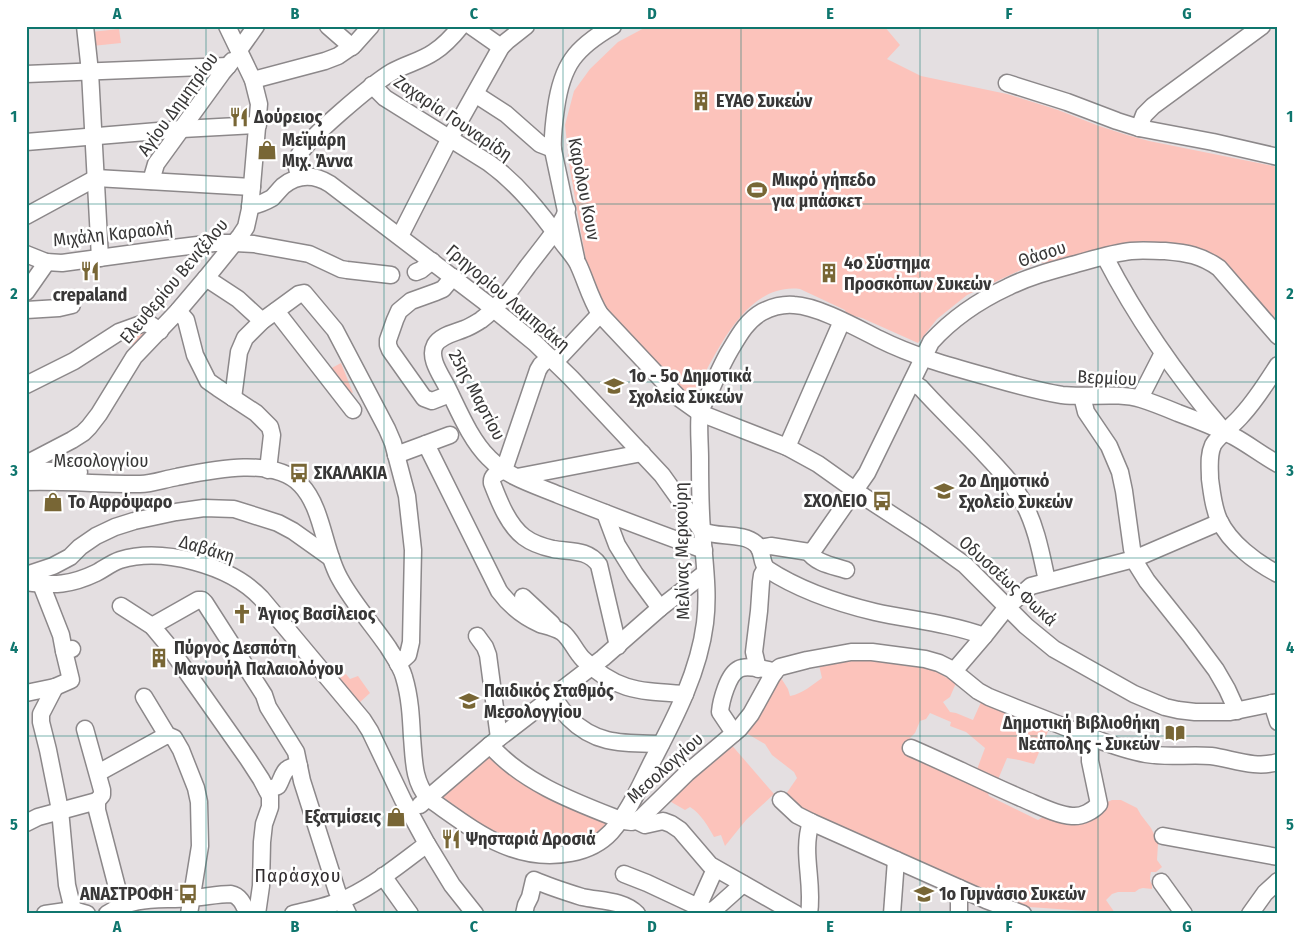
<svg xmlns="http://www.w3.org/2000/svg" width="1304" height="940" font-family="'Fira Sans Condensed',sans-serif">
<rect width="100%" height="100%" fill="#e4dfe1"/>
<!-- green -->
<g fill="#fcc3bb">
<path d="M648 26H884L900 45 887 59 921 76 1007 94 1058 110 1099 126 1127 135 1149 141 1278 167V329L1204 252 1056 264 1038 262 967 295 937 319 918 343 862 318 846 314 845 310 800 289C744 282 714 358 692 398L676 389 604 310 588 272 570 170 565 125 574 91 590 69 618 42Z"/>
<polygon points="119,29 121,43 92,46 91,32"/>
<polygon points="144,327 148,334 135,347 124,337"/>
<polygon points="341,363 353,393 337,388 328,370"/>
<path d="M881 659 930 668 956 683 950 697 943 702 950 712 956 713 973 720 982 700 1049 729 1034 764 1019 760 1007 758 997 782 976 772 985 748 966 732 950 726 951 722 930 713 926 719 920 721 915 733 903 745 904 748 986 789 989 796 1038 820 1046 815 1105 803 1112 800H1121L1137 808 1141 815 1151 828 1156 838 1158 844 1157 860 1162 867 1156 872H1151C1150 877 1149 881 1152 884V889L1143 888 1139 889 1135 892H1118L1112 894 1106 900 1115 913 1029 907 1006 900 972 886 920 861 803 810 786 794 797 778 794 772 772 755 765 744 746 733 777 681 781 678 788 689 790 696C802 694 812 685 822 678L819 665 853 660Z"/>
<polygon points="346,674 350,679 358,676 370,693 359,703 338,679"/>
<path d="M729 742 774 794 746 820 725 846 721 835 714 837C708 826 701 814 690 807L685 810 666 799Z"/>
<polygon points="490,754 608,822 593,837 580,843 562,847 533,847 504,837 492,831 475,820 440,795"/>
</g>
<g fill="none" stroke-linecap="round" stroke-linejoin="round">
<defs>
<g id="minor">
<polyline points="85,26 90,72 100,258"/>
<polyline points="328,26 352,47"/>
<polyline points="471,26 501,47"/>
<polyline points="239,50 256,26"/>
<polyline points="26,74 228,66"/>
<polyline points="253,80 325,61 338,56 354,45 371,26"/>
<polyline points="1007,83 1067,102 1117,121 1139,128 1213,142 1278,157"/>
<path d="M372 85 385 98 489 163C518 184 541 213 562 242 567 249 574 256 578 264 586 281 590 298 600 314L679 398 700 413 787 447 818 464 863 496 923 535 965 565 1026 626 1054 649 1134 694 1165 707 1178 710 1195 712H1230L1278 702"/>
<polyline points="475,94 506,114 540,144 553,149"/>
<polyline points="1139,128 1144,115 1153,106 1262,26"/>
<polyline points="26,142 182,129 258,125"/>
<path d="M300 177C298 171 295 165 297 159 303 141 375 82 392 72 406 64 421 61 434 52 445 45 453 36 461 26"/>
<polyline points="151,181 156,164 222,73 232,61"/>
<path d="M250 206C258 205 265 202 272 198 276 194 279 190 283 186 298 174 314 174 330 184L485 302 535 343 571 378 662 475 702 531C718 538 743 532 756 544 764 551 760 562 767 569 799 590 837 603 875 612 911 620 948 623 984 636"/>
<path d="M567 209 564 217 560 224C550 238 539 252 528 266 514 285 500 306 481 320 476 323 470 327 464 329 455 333 441 335 435 345 428 358 441 375 447 387 459 411 470 439 489 458 507 477 535 485 559 495 607 514 655 532 704 550"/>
<polyline points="26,216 96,178 252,187"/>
<polyline points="400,236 450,138 501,47 507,41 526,26"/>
<polyline points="26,254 46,262 62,263 165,249 214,243 235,243 254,244 309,254 341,269 347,270 391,275"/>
<path d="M1105 257C1137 319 1177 376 1222 429"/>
<path d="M576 258 553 150C552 136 554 122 556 108 562 65 575 48 613 26"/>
<polyline points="416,272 421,270 432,261"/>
<polyline points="206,278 238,299 262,321"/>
<polyline points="26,292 47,262"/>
<polyline points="26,310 59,308 72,305"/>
<polyline points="178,311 186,320 195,355 208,381 218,388 256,413 270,427 272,435 268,470"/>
<polyline points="276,311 353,410"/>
<path d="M550 357 541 365 538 370 504 470C498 473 491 475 492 483 499 501 508 525 524 537 532 543 544 547 553 549 570 552 588 549 599 565L618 646"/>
<polyline points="555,362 600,314"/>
<path d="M1278 365C1267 382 1256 400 1242 415 1235 424 1217 437 1213 445 1208 456 1210 468 1210 479 1212 493 1213 507 1219 520 1230 543 1255 562 1278 574"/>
<path d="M912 382 921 388C940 409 961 429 980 449 995 465 1011 481 1022 500 1036 525 1041 553 1047 581"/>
<polyline points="26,385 74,361 119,332 144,323 151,325 160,331"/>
<polyline points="450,394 432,401 424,398 390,350 388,345 388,340 395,320 399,311 411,301 436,292 443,289 453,277"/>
<polyline points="1082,396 1086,412 1109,446 1120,472 1124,491 1132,549 1137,565 1147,581 1190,635 1216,670 1227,689 1237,711"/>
<polyline points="233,398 239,352 245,338 262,321 299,294 304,293 335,330 387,429 393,443 407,496 413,550 411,642 408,655 398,664"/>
<polyline points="1140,398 1163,353"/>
<path d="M426 444 499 591C510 606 524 617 540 624 547 626 556 628 562 632 571 639 575 651 583 659 617 692 640 691 685 694"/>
<polyline points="787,447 842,321"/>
<polyline points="396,455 450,435"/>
<polyline points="26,464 72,440 83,433 89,427 99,414 134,357 178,311 206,278 240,236 246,227 250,209 259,104 253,80 227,26"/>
<polyline points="26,470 79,472"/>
<polyline points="517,477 642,453"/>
<path d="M26 482C64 481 102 484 140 484 152 484 165 479 177 477 211 470 274 456 301 485 323 508 324 552 340 579 353 603 373 625 388 647 394 657 401 666 404 677 410 697 411 717 412 737 414 759 413 781 428 798 473 829 513 864 571 853 586 850 600 844 611 832 630 811 641 783 654 758 676 716 699 671 705 623 709 592 704 561 702 530 700 506 700 482 700 458 700 446 698 422 700 412 702 406 706 399 709 394 715 380 721 366 729 352 738 337 746 321 762 312 772 307 783 304 794 305 818 306 857 328 879 339 913 356 949 366 985 376 1010 383 1036 391 1062 395 1087 398 1118 392 1141 399 1154 403 1166 408 1178 413 1197 420 1215 427 1233 436 1248 444 1262 455 1278 464"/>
<polyline points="605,513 617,545 635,574 660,608"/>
<path d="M759 548 771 546 809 552 814 549 867 473 931 342C952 319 980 300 1008 287 1028 277 1050 271 1072 265 1091 260 1112 253 1131 251 1143 250 1154 251 1165 251 1187 253 1201 255 1219 268L1278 336"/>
<path d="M809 552C815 563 834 566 846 570"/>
<polyline points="26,575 53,566 70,557 80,547 96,536 115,527 134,521 176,512 204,508 234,509 278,523 293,531 331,558"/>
<path d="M26 582C54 586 71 585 96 573 104 569 111 563 120 560 162 547 230 565 261 598L363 720 370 731 403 800 427 844 452 885 475 914"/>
<polyline points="41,584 61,635 64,651"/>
<polyline points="523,597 552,624"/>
<polyline points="121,606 152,626 167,644 248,759 261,779 270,796 270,807 264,824 262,842 261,886 257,914"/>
<polyline points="152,626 198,600 202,600 205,603 264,695 268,707 296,752 302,781 337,891 348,914"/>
<polyline points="477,636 485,647 488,655 499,738"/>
<polyline points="758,669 754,652 759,611 761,582 762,575 766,568"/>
<polyline points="954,671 984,636 1007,607 1031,586 1134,559 1220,522"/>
<polyline points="55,687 41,714 41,722 48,750 60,810 67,885 73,910"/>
<polyline points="26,693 55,687 71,680 64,651 72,649"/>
<path d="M552 696C558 703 563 712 569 718 597 746 625 743 661 744"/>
<polyline points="144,697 167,735 174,738 181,750 196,788 199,802 200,846 189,914"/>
<polyline points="1272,703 1278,722"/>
<polyline points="85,729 102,790 102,795 97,801 97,810 119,895 119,902 122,905 124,914"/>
<path d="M734 733 720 712C721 701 728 674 739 669 746 665 767 669 775 672"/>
<path d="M490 745C523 783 575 802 621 820 630 823 635 823 643 816L687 773 739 729 751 714 772 676 776 670 780 667 807 660 851 652H872L925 659 939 663 951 669 978 691 989 697C1018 709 1048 720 1077 732 1099 740 1122 750 1146 754 1168 758 1189 754 1211 756 1233 759 1255 769 1278 762"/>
<path d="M911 748C948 764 984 782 1021 798 1036 804 1056 815 1072 816 1082 817 1093 811 1099 804L1090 761V749L1091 737"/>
<polyline points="98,773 167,735"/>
<path d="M267 790 278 786C284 775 283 766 299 766"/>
<polyline points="781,800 797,815 811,822 986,900 1023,914"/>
<polyline points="420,805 490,745 603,658 660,608 705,573"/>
<polyline points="637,821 645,825 663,821 671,824 680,830 710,865 796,914"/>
<polyline points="26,823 38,817 97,801"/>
<polyline points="1163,836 1278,857"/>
<polyline points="624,874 647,883 709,912 715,909 743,884"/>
<polyline points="383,876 410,914"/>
<polyline points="1161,882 1184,914"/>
<polyline points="698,907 715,869"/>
<polyline points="45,914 73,910 87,914"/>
<path d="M107 914C136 895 159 901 191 898 205 897 218 894 231 894 241 896 244 906 248 914"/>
<path d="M293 914C312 909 332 906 349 897 376 884 403 862 427 844"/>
<path d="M524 914 526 905 530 897 534 880C550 887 566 892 582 897 600 901 624 900 637 914"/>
<path d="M809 914C814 882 801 854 811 822"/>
<polyline points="892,914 896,860"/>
<polyline points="959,914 959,888"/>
<polyline points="1250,914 1265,893 1278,881"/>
</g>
</defs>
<!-- minor casing -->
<use href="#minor" stroke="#8c888a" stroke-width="19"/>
<!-- minor -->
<use href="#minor" stroke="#fff" stroke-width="16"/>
</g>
<!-- grid -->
<path fill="none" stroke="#0f766e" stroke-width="1" stroke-opacity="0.55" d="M206 26V914M384 26V914M563 26V914M741 26V914M920 26V914M1098 26V914M26 204H1278M26 382H1278M26 558H1278M26 736H1278"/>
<!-- icons -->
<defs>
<symbol id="building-bare" viewBox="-9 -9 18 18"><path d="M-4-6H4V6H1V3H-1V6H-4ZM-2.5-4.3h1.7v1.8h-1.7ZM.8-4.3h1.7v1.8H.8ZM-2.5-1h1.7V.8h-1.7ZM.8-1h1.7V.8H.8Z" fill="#786635" stroke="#fff" stroke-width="2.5" paint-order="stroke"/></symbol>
<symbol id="restaurant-bare" viewBox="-9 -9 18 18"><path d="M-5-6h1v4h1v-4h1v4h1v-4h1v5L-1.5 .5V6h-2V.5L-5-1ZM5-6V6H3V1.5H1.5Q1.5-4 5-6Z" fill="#786635" stroke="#fff" stroke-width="2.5" paint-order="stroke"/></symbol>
<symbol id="shop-bare" viewBox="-9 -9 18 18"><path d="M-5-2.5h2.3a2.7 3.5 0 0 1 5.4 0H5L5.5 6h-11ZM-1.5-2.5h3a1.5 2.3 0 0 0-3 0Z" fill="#786635" stroke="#fff" stroke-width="2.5" paint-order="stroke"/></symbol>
<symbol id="stadium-bare" viewBox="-9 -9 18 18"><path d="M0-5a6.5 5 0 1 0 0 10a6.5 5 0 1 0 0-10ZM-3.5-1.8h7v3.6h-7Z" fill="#786635" stroke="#fff" stroke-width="2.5" paint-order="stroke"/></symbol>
<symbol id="school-bare" viewBox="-9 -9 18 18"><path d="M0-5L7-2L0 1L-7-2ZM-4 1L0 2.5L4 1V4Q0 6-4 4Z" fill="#786635" stroke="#fff" stroke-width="2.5" paint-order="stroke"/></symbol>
<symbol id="bus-bare" viewBox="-9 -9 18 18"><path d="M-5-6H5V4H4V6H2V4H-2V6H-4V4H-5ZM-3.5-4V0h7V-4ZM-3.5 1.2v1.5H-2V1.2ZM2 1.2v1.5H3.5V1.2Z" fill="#786635" stroke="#fff" stroke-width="2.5" paint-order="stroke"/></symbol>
<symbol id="church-bare" viewBox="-9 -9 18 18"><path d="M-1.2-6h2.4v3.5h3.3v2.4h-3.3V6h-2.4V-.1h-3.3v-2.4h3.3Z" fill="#786635" stroke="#fff" stroke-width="2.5" paint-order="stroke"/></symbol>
<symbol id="library-bare" viewBox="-9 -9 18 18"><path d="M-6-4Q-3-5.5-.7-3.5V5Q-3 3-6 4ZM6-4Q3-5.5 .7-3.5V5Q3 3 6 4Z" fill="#786635" stroke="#fff" stroke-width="2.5" paint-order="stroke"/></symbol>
</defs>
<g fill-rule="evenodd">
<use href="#building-bare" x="687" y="87" width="28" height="28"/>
<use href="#restaurant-bare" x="225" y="103" width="28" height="28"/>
<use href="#shop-bare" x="253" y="136" width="28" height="28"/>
<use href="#stadium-bare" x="743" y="176" width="28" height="28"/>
<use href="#restaurant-bare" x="76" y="257" width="28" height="28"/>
<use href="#building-bare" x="815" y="259" width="28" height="28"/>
<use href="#school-bare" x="600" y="372" width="28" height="28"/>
<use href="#bus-bare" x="285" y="459" width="28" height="28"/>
<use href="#school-bare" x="930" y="477" width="28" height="28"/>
<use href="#bus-bare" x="868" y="487" width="28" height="28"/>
<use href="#shop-bare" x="39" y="488" width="28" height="28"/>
<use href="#church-bare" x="228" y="600" width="28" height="28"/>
<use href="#building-bare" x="145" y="644" width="28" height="28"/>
<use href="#school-bare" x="455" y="687" width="28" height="28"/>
<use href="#library-bare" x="1161" y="719" width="28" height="28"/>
<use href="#shop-bare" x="382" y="803" width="28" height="28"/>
<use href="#restaurant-bare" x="437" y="825" width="28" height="28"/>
<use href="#bus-bare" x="174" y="880" width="28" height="28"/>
<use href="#school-bare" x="910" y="880" width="28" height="28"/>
</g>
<g text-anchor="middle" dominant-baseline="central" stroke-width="5" stroke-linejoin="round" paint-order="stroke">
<!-- poi labels -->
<g font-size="18" font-weight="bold" fill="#383737" stroke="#fff" text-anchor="start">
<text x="716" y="101">ΕΥΑΘ Συκεών</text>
<text x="254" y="117">Δούρειος</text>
<text x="282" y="140">Μεϊμάρη<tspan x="282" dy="21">Μιχ. Άννα</tspan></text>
<text x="772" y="180">Μικρό γήπεδο<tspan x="772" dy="21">για μπάσκετ</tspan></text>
<text x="844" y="263">4ο Σύστημα<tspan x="844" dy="21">Προσκόπων Συκεών</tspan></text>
<text x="90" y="295" text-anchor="middle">crepaland</text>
<text x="629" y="376">1ο - 5ο Δημοτικά<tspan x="629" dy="21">Σχολεία Συκεών</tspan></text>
<text x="314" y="473">ΣΚΑΛΑΚΙΑ</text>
<text x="959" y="481">2ο Δημοτικό<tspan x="959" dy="21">Σχολείο Συκεών</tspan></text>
<text x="867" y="501" text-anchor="end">ΣΧΟΛΕΙΟ</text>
<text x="68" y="502">Το Αφρόψαρο</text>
<text x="257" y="614">Άγιος Βασίλειος</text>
<text x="174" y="648">Πύργος Δεσπότη<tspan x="174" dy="21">Μανουήλ Παλαιολόγου</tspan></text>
<text x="484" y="691">Παιδικός Σταθμός<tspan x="484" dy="21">Μεσολογγίου</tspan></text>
<text x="1160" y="723" text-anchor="end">Δημοτική Βιβλιοθήκη<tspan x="1160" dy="21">Νεάπολης - Συκεών</tspan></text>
<text x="381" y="817" text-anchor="end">Εξατμίσεις</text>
<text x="466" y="839">Ψησταριά Δροσιά</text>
<text x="173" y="894" text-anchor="end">ΑΝΑΣΤΡΟΦΗ</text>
<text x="939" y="894">1ο Γυμνάσιο Συκεών</text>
</g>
<!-- street labels -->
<g font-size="18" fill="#383737" stroke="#fff">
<text transform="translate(178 104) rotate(-54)">Αγίου Δημητρίου</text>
<text transform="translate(453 118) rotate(34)">Ζαχαρία Γουναρίδη</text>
<text transform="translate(584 189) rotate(79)">Καρόλου Κουν</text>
<text transform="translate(113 234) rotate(-6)">Μιχάλη Καραολή</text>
<text transform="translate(1042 254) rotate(-18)">Θάσου</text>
<text transform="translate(174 281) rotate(-50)">Ελευθερίου Βενιζέλου</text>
<text transform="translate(508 298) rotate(40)">Γρηγορίου Λαμπράκη</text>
<text transform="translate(1107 378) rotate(3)">Βερμίου</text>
<text transform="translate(477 395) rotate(62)">25ης Μαρτίου</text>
<text x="101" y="461">Μεσολογγίου</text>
<text transform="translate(207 549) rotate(17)">Δαβάκη</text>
<text transform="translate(682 551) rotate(-91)">Μελίνας Μερκούρη</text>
<text transform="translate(1008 581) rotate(42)">Οδυσσέως Φωκά</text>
<text transform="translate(665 768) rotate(-42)">Μεσολογγίου</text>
</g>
<!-- neighbourhood labels -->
<g font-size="19" letter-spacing="1" fill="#302c2e" stroke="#fff">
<text x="298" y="875">Παράσχου</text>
</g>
</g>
<!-- border -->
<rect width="1304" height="940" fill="none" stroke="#ffffff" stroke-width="55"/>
<rect x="28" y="28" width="1248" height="884" fill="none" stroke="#0f766e" stroke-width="2"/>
<g font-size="16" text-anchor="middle" font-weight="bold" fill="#0f766e">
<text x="117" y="19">A</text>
<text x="295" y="19">B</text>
<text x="474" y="19">C</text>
<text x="652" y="19">D</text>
<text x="830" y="19">E</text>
<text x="1009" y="19">F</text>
<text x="1187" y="19">G</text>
<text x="14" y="122">1</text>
<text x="1290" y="122">1</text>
<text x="14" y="299">2</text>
<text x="1290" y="299">2</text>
<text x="14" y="476">3</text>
<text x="1290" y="476">3</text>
<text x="14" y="653">4</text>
<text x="1290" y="653">4</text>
<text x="14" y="830">5</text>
<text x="1290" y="830">5</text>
<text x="117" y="932">A</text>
<text x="295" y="932">B</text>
<text x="474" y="932">C</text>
<text x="652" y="932">D</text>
<text x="830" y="932">E</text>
<text x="1009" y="932">F</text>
<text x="1187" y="932">G</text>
</g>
</svg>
